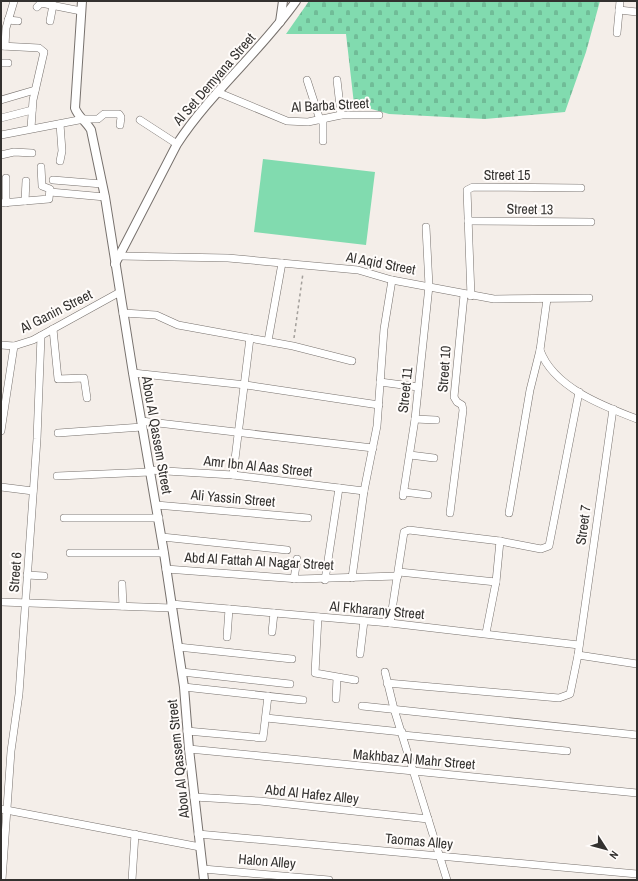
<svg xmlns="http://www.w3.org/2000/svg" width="638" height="881" font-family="'Archivo Narrow',sans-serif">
<defs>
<pattern id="cemetery-stones" width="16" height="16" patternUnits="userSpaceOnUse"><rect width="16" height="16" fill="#81dbaf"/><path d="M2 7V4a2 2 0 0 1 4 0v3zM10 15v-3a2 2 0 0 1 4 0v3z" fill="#70bc97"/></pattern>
</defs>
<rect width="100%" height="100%" fill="#f4eee9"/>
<!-- cemetery -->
<polygon fill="url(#cemetery-stones)" points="309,1 600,1 586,52 565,112 485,119 389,114 354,104 346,34 286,34"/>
<!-- pitch -->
<polygon fill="#81dbaf" points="263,159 375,172 366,245 254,232"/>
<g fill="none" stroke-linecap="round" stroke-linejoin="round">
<defs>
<g id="minor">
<polyline points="37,7 41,3 81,11"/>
<polyline points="619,10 637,12"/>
<polyline points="8,20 18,21"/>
<polyline points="50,21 53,5"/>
<polyline points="617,33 620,1"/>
<polyline points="1,46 39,48 44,52 33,100 31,128"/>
<polyline points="5,46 6,28 14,1"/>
<polyline points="1,63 8,63"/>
<polyline points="307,80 320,120"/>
<polyline points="337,80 341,115"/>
<polyline points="217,92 287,121 308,122 341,115 379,115"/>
<polyline points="1,100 35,90"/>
<polyline points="1,118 32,110"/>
<polyline points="140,120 177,144"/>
<polyline points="60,124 62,151 60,161"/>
<polyline points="1,135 84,119 98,119 104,114 119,114 121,117 120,125"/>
<polyline points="323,141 323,119"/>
<polyline points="1,155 14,152 32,153"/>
<polyline points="6,178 6,203"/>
<polyline points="53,180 102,184"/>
<polyline points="50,192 105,197"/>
<polyline points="25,201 26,181"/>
<polyline points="1,203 49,199 50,189 42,186 41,167"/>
<polyline points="468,221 591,222"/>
<polyline points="119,256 228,258 358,270 392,280 494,299 589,298"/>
<polyline points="471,296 467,190 473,187 581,188"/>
<polyline points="123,313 156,315 178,325 293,346 352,361"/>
<polyline points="53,329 58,379 84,378 87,398"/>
<polyline points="268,341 282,263"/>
<polyline points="1,345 14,346 33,340 120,292"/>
<path d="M540 350C553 387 603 406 637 419"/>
<polyline points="133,373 246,385 379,405"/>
<polyline points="380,382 418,387"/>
<polyline points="415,419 436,420"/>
<polyline points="141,421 373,448"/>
<polyline points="1,431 14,346"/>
<polyline points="58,433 142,427"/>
<polyline points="410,455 434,458"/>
<polyline points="149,470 233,475 364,491"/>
<polyline points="233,475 250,338"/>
<polyline points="57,476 150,472"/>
<polyline points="1,487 33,491"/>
<polyline points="404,492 428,495"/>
<polyline points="403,496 415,419 429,286 426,227"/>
<polyline points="156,505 308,518"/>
<polyline points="450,513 463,410 462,405 457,402 454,397 464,295"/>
<polyline points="509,513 530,390 540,350 547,299"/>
<polyline points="64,518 159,518"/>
<polyline points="162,537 287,550"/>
<polyline points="70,553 164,553"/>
<polyline points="166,569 299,579 398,576"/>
<polyline points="399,572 496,582"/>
<polyline points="27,575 44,576"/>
<polyline points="352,578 364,491 377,426 384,329 392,280"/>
<polyline points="294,579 297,559"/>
<polyline points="325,580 339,488"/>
<polyline points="122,584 123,606"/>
<polyline points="1,602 172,608"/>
<polyline points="171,604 390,623 579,645"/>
<polyline points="318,617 315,673 355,680"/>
<polyline points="390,623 404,532 409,530 500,541 541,549 549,546 579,392"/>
<polyline points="272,632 274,613"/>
<polyline points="486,633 496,582 500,541"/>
<polyline points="227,637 229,609"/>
<polyline points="178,647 292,659"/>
<polyline points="360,654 364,621"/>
<polyline points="578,655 637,664"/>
<polyline points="182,672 290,684"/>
<polyline points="385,672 394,709 447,880"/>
<polyline points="387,683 559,698 570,694 578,655 613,409"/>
<polyline points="184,687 303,700"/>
<polyline points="336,699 337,678"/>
<polyline points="362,706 637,735"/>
<polyline points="266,718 402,732"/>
<polyline points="187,731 263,738 268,696"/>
<polyline points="403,735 567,751"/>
<polyline points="189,749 637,793"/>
<polyline points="194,797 260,801 428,819"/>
<polyline points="1,809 200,847"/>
<polyline points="198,834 637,874"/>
<polyline points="203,869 329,880"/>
<polyline points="2,880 11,751 19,694 37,439 41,336"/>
<polyline points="132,880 135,834"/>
</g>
<g id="tertiary">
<path d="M82 1 75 108C78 117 86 121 91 130L105 197 133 373 164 553 184 687 189 749 204 880"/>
<polyline points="280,22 283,1"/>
<path d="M115 264 177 144C211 92 260 52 296 1"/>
</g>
</defs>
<!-- minor casing -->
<use href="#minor" stroke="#77716d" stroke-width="8"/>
<!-- tertiary casing -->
<use href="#tertiary" stroke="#77716d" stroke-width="10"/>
<!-- path -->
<polyline stroke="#a39f9b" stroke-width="1.5" stroke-dasharray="3 3" stroke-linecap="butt" points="294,338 303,273"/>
<!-- minor -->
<use href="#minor" stroke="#fff" stroke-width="7"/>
<!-- tertiary -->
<use href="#tertiary" stroke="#fff" stroke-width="8"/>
</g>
<g text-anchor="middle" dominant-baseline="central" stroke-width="4" stroke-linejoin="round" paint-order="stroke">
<!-- street labels -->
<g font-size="14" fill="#33312f" stroke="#fffcfa">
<text transform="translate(214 79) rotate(-49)">Al Set Demyana Street</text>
<text transform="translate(330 105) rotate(-3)">Al Barba Street</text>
<text x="507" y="175">Street 15</text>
<text transform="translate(530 209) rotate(1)">Street 13</text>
<text transform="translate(381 263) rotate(11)">Al Aqid Street</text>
<text transform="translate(56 311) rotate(-27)">Al Ganin Street</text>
<text transform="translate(444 369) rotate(-86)">Street 10</text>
<text transform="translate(405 390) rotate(-84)">Street 11</text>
<text transform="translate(157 435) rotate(80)">Abou Al Qassem Street</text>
<text transform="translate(258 466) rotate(6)">Amr Ibn Al Aas Street</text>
<text transform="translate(233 498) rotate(5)">Ali Yassin Street</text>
<text transform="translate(583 525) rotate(-82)">Street 7</text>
<text transform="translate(259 561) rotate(3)">Abd Al Fattah Al Nagar Street</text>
<text transform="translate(15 572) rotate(-86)">Street 6</text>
<text transform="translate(377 610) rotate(5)">Al Fkharany Street</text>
<text transform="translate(178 759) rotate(-96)">Abou Al Qassem Street</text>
<text transform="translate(414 759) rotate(5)">Makhbaz Al Mahr Street</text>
<text transform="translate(312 794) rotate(6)">Abd Al Hafez Alley</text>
<text transform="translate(419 841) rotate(5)">Taomas Alley</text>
<text transform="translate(267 861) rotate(5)">Halon Alley</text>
</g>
</g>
<!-- border -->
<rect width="638" height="881" fill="none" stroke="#33312f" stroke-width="4"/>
<!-- north arrow -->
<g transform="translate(606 849) rotate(126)" stroke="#fffcfa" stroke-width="3" paint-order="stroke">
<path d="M0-3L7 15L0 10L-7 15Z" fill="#33312f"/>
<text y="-6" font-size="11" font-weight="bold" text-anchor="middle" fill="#33312f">N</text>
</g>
</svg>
